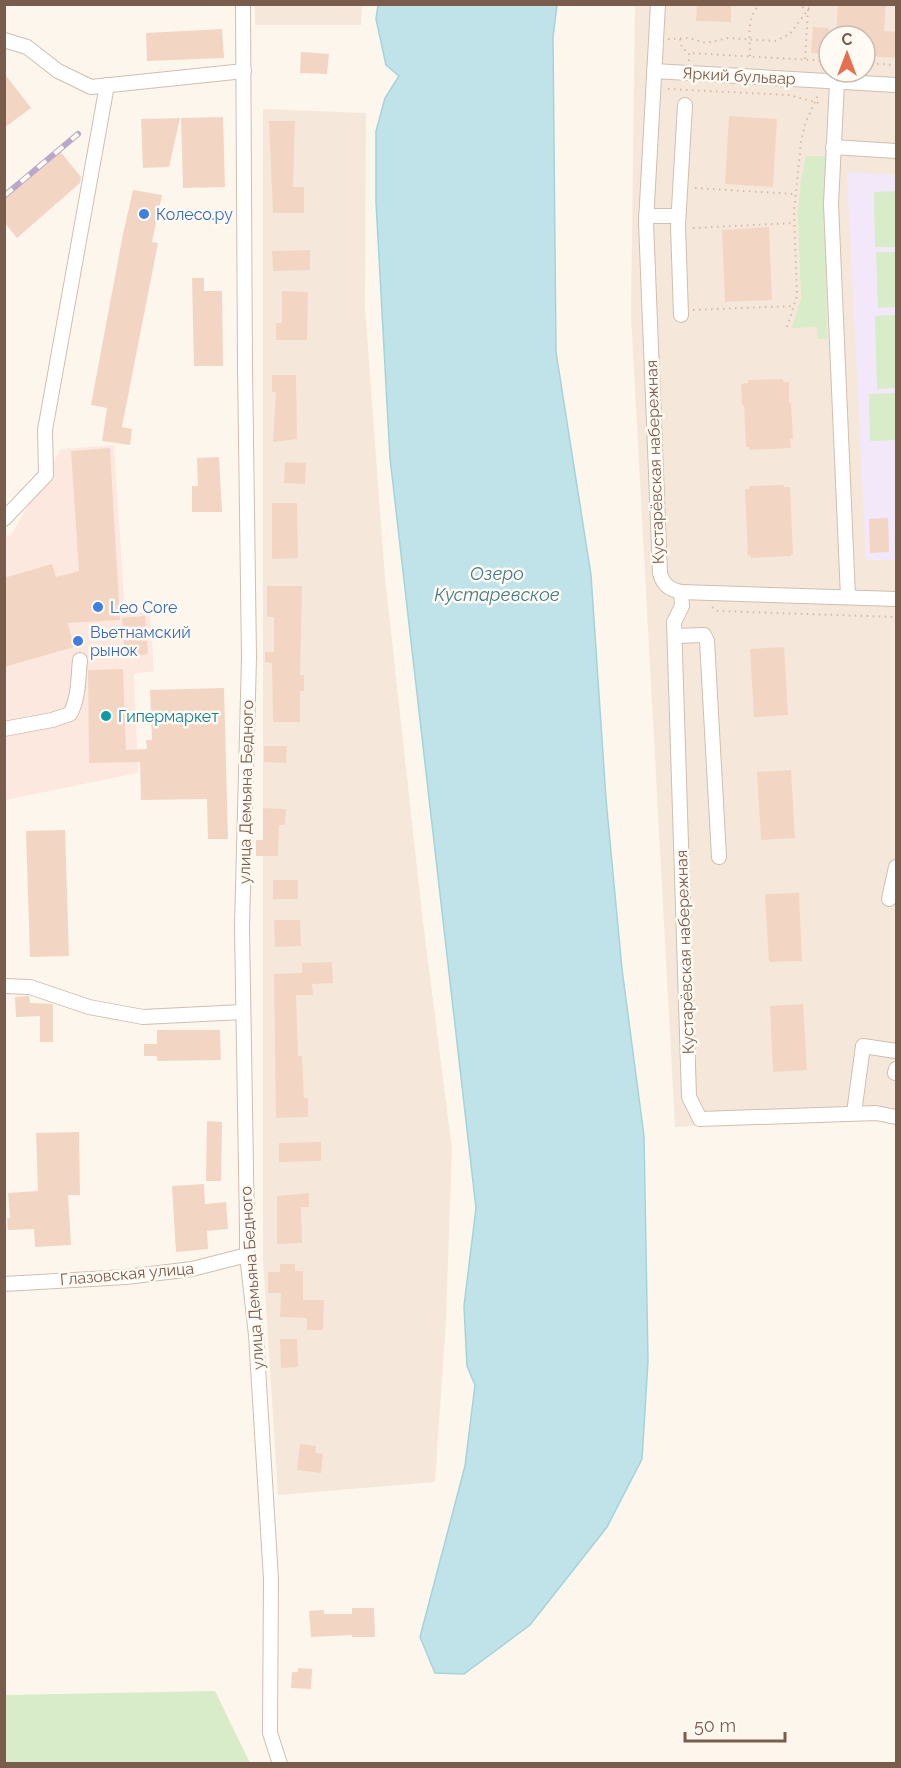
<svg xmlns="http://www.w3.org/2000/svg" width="901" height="1768" font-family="Raleway,sans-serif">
<rect width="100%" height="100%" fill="#fdf6ec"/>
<!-- residential -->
<g fill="#f5e8da" fill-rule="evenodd">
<polygon points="255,5 362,5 361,25 255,25"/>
<path d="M635 5H896V1122L874 1117 675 1127 631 315ZM829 36H865V72H829Z"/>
<polygon points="263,109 366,113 365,308 385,578 423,922 452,1149 446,1320 435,1482 278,1495 263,1259"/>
</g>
<!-- commercial -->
<polygon fill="#fde8e0" points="114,445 125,612 150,612 154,671 134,674 138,773 5,800 5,537 11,535 61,449"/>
<!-- education -->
<polygon fill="#f3e8fa" points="847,172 896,175 896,560 866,560"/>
<!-- green -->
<g fill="#d8ecc9">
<polygon points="806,156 825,156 827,339 818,339 817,327 792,328 801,299 798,212 801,180"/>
<polygon points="896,191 896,247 875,247 874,192"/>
<polygon points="876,252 896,252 896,307 878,308"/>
<polygon points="896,315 896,388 877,389 875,316"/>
<polygon points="896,393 896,440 870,441 869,394"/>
<polygon points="215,1691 250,1763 5,1763 5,1695"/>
</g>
<!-- water -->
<polygon fill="#bfe3e8" stroke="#a5d3da" stroke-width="1.5" points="378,5 557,5 553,37 556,352 591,575 606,799 622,969 644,1136 648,1361 642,1459 607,1527 530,1625 464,1674 435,1673 420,1637 465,1466 475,1385 467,1366 464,1306 476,1208 390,458 376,202 376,131 385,98 399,76 386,65 376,19"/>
<!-- building -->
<g fill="#f3d5c3">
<polygon points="697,4 731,4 731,22 696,21"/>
<polygon points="838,4 886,4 884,31 897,32 897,58 865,56 865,36 836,36"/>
<polygon points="813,27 829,28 829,54 811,53"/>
<polygon points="222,29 224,58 147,61 146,33"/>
<polygon points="301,52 329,54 327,74 300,73"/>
<polygon points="4,73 31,108 4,128"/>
<polygon points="729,116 777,119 773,187 725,184"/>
<polygon points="223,117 225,187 183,188 181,118"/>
<polygon points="180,118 169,167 143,168 141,119"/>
<polygon points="269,121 295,121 293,187 304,187 304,213 273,213"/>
<polygon points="59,150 81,177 80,183 17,238 4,222 4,195"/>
<polygon points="133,190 162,195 152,242 158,243 122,427 132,429 130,445 102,441 107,408 91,405 123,234"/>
<polygon points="769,227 772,300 725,302 722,230"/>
<polygon points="310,250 310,270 273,271 272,251"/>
<polygon points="192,278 204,278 204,291 222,291 223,366 194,366"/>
<polygon points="282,291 308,292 307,340 276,340 276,323 282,323"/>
<polygon points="272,375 296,375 297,439 273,442 276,392 272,392"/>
<polygon points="783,379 783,382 789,382 789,403 791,403 793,439 790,439 791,448 749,450 749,447 746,447 744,405 742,405 741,384 748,383 748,380"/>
<polygon points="110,448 120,620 68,623 74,647 4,667 4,578 52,564 56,577 79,571 71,451"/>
<polygon points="219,457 222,512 192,512 192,486 198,486 197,458"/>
<polygon points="285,462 306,463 305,484 284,483"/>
<polygon points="784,485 784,487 790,487 793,554 791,554 791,556 751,558 751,555 748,556 745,489 749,489 749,486"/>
<polygon points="272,503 297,503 298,558 272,559"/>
<polygon points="888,518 889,552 870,553 869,519"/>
<polygon points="267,586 302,586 300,675 304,675 304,691 300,691 300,722 273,722 272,663 265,662 265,652 274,652 274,617 267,617"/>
<polygon points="145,616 148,654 125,657 122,618"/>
<polygon points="784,647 788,715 754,717 750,649"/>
<polygon points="123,669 126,750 147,749 146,740 152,740 150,690 224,688 228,839 208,839 207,799 141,800 140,762 89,763 88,670"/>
<polygon points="264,746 287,746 286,763 264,762"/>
<polygon points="791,770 795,838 761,840 757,772"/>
<polygon points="263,808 286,809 285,825 279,825 278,856 256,856 256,840 263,840"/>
<polygon points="65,830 69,956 30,957 26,831"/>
<rect x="273" y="880" width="25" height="19"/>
<polygon points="799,893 802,961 769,962 765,894"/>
<polygon points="274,920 300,920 301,946 275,947"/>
<polygon points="332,962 333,983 312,984 313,995 296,995 298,1056 302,1056 304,1098 308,1098 308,1117 276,1118 274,974 302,973 302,963"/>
<polygon points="29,996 30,1003 53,1004 53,1042 40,1042 40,1016 16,1017 15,997"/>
<polygon points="803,1004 807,1070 773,1072 770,1006"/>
<polygon points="157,1030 220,1030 221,1060 157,1061 157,1056 144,1056 144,1044 157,1044"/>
<polygon points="207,1121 222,1122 221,1181 206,1181"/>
<polygon points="79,1132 80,1195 68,1195 71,1245 35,1247 34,1229 8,1230 7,1218 10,1218 8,1193 38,1191 36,1133"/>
<polygon points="321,1142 321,1161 279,1162 279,1143"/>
<polygon points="204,1184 205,1204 226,1202 228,1229 207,1231 208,1249 176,1252 172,1186"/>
<polygon points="309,1193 309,1207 301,1207 302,1243 277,1244 277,1196"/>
<polygon points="280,1264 295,1264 295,1271 303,1271 303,1300 324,1300 323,1330 307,1330 307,1318 280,1317 281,1293 268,1293 268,1272 280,1272"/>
<polygon points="280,1339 297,1339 298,1367 281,1368"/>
<polygon points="300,1444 316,1446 315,1453 323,1454 321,1473 297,1470"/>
<polygon points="352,1608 374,1608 375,1637 352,1637 352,1635 311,1637 309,1611 324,1610 324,1614 352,1614"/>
<polygon points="298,1668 312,1669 311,1689 291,1688 292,1672 298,1672"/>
</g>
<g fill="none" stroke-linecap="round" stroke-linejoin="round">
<defs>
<g id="minor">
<polyline points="243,4 245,367 249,657 242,927 247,1228 247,1255 256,1335 271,1579 270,1733 280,1764"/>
<path d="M658 4 646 222 660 573C663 585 669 589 681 592L682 606 674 622 689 1097 700 1119 876 1113 896 1117"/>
<polyline points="4,40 27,47 58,71 91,87 244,71"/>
<polyline points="654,71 896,85"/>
<polyline points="837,82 831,204 848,597"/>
<polyline points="833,147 896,151"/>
<polyline points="646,216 678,216"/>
<polyline points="681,315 678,226 685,105"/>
<polyline points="4,519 46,475 45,430 107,85"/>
<polyline points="681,592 896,599"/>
<polyline points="675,636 704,635 707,641 719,857"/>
<path d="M4 729 52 720 70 714C79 698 78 678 80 660"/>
<polyline points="889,899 896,867"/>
<polyline points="4,986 30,987 89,1007 143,1017 243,1012"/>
<polyline points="895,1073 896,1069"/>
<polyline points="854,1113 863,1046 896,1051"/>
<polyline points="4,1284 126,1277 192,1269 247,1255"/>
</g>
</defs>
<!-- minor casing -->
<use href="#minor" stroke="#d1beb0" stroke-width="16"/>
<!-- path -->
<g stroke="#d9b8a5" stroke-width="2" stroke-dasharray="1.5 4.5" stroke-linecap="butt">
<polyline points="797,4 808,10 805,60"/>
<polyline points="668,39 689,38 706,43 728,38 775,41 790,34 812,4"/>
<polyline points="680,39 682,48 689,53"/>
<path d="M750 56C750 37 746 18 760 4"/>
<polyline points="689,61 689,53 829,61"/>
<polyline points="865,63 896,65"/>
<polyline points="668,89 789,95 822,104"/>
<polyline points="695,188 794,194"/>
<polyline points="693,228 794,223"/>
<polyline points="693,310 794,306"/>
<polyline points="787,327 797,296 794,212 801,142 805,124 818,95"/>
<polyline points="712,607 718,611 896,617"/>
</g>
<!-- minor -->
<use href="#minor" stroke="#fff" stroke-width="14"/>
<defs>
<polyline id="rail" points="4,196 78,134"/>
</defs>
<!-- rail casing -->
<use href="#rail" stroke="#b9a8c9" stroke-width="6"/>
<!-- rail -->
<use href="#rail" stroke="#fffaf3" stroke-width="4" stroke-dasharray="11" stroke-linecap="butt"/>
</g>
<!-- markers -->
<g fill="#3f7fe0" stroke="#fffaf3" stroke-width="2">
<circle cx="144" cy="214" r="6"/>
<circle cx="98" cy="607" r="6"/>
<circle cx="78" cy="641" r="6"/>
</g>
<circle fill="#0f9aa8" stroke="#fffaf3" stroke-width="2" cx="106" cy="716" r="6"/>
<g text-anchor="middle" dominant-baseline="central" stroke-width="5" stroke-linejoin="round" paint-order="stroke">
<!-- street labels -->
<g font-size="16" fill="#7a5c4d" stroke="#fffaf3">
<text transform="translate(739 76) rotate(3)">Яркий бульвар</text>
<text transform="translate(655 462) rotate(-92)">Кустарёвская набережная</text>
<text transform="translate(246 792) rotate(-89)">улица Демьяна Бедного</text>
<text transform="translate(685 952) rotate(-92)">Кустарёвская набережная</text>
<text transform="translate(127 1274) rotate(-5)">Глазовская улица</text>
<text transform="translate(252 1278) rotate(-94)">улица Демьяна Бедного</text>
</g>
<!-- shop labels -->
<g font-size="16" fill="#366cbe" stroke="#fffaf3" text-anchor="start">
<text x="156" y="214">Колесо.ру</text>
<text x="110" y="607">Leo Core</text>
<text x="90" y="632">Вьетнамский<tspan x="90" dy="18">рынок</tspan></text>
</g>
<!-- culture labels -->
<g font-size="16" fill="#0d838f" stroke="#fffaf3" text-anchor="start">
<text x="118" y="716">Гипермаркет</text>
</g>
<!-- water labels -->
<g font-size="18" font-style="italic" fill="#437c86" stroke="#fffaf3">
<text x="497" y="573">Озеро<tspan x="497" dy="21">Кустаревское</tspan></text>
</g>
</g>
<!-- border -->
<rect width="901" height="1768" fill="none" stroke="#7a5c4d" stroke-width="12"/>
<!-- north arrow -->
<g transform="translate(847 54)"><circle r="28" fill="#fffaf3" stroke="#cabbb1" stroke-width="1.5"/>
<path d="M0-4.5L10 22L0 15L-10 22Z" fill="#e76f51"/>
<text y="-9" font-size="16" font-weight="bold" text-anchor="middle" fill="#7a5c4d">С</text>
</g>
<!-- scale -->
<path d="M685 1732v9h100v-9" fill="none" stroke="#7a5c4d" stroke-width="3"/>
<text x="694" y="1732" font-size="18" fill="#7a5c4d" stroke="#fffaf3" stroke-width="4.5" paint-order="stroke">50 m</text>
</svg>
